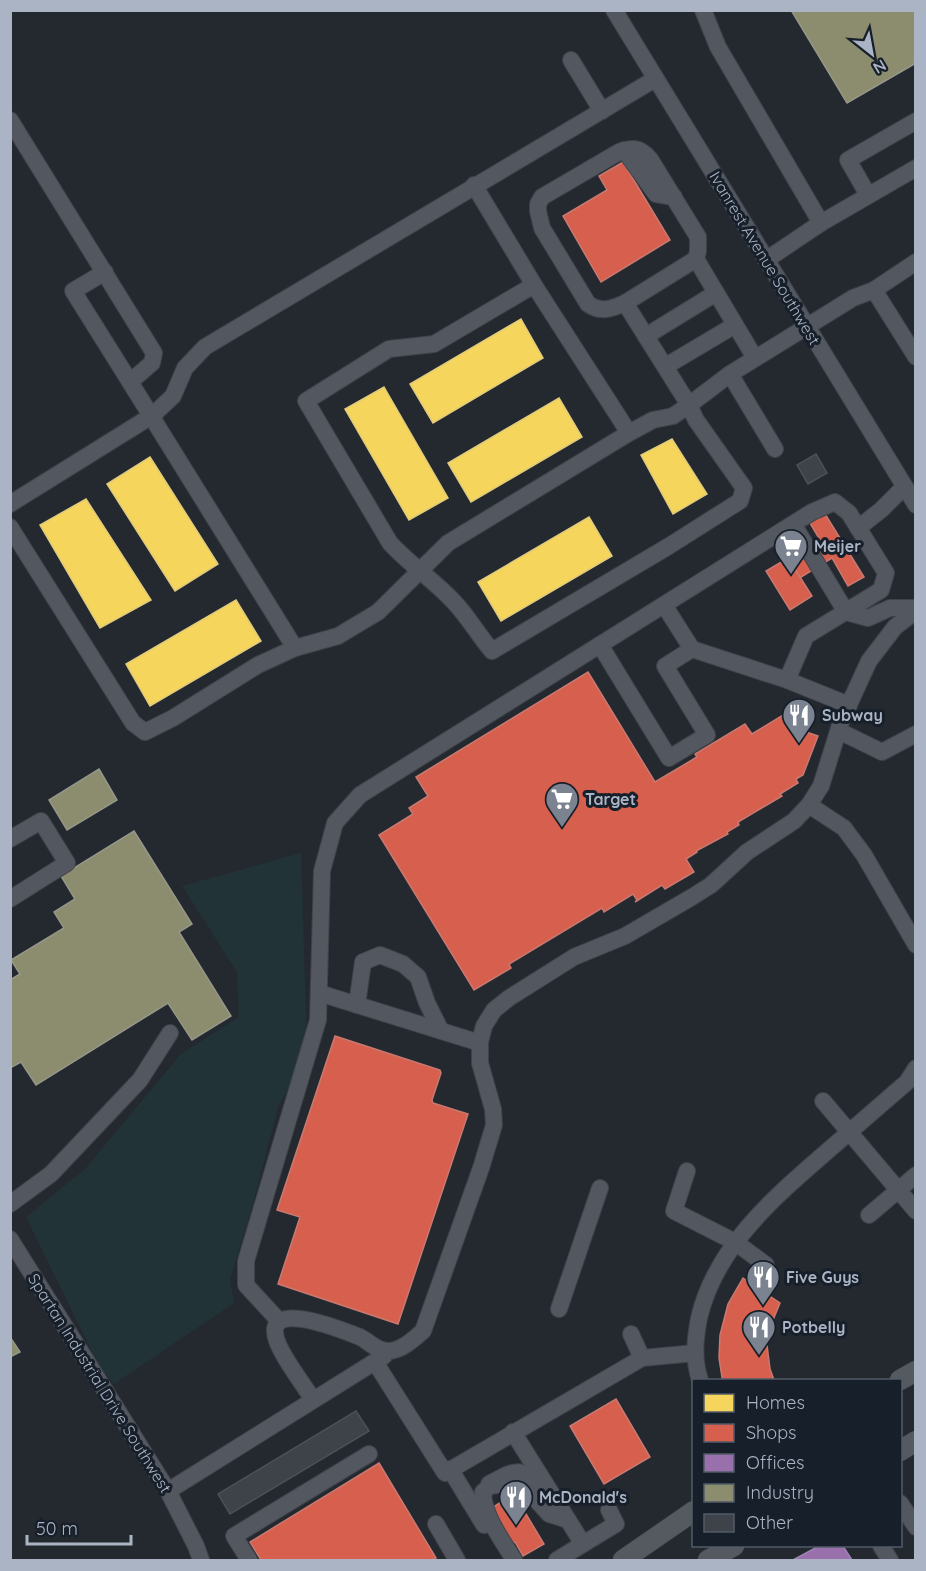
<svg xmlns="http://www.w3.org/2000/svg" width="926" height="1571" font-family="Quicksand,sans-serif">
<rect width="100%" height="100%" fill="#242930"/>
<!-- green -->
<polygon fill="#213336" points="301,853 307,1046 298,1074 279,1104 252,1207 230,1280 234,1303 114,1384 99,1366 26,1217 85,1169 181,1054 239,1017 237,972 182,886"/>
<!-- homes -->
<g fill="#f6d55c" stroke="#e0cb7b" stroke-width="1.5">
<polygon points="521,319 543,358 433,423 410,384"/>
<polygon points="384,387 448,498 409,520 345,409"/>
<polygon points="559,398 582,437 471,502 448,463"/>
<polygon points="672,439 707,494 673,514 641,455"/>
<polygon points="150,457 218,564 175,591 107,484"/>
<polygon points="86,499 151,600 100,628 40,525"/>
<polygon points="589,517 612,556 501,621 478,582"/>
<polygon points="236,600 261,641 150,706 126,664"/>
</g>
<!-- shops -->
<g fill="#d6604d" stroke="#c97971" stroke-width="1.5">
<polygon points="623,162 670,240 601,282 563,216 607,190 599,176"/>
<polygon points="822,509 864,577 848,586 832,558 798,579 790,565 823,545 807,518"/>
<polygon points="788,558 812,596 790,610 766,571"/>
<polygon points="588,672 655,782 697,757 695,754 745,724 752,734 788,712 801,732 805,734 806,732 818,736 803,775 796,779 798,783 780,794 782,796 738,822 739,825 727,832 728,834 696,851 697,852 686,859 694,872 665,889 662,885 635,902 637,900 633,894 604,912 602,908 509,964 511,968 474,990 379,835 413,814 409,808 428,796 416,777"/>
<polygon points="335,1036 440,1070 441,1073 432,1100 433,1103 468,1114 398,1324 278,1284 300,1217 277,1210"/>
<polygon points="743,1278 780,1303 766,1337 770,1369 774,1380 723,1380 722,1377 719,1358 720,1335 728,1304"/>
<polygon points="616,1399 650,1457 604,1484 570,1426"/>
<polygon points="379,1463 436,1558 432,1560 261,1560 250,1542"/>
<polygon points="514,1494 544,1544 523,1556 515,1542 511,1545 490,1509"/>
</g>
<!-- offices -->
<polygon fill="#9970ab" stroke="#9e84b2" stroke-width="1.5" points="819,1546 843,1546 852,1560 793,1560"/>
<!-- industry -->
<g fill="#8c8c6e" stroke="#959888" stroke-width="1.5">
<polygon points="791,10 916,10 916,63 847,103"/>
<polygon points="99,769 117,800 67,830 49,800"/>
<polygon points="134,831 192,924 179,932 231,1016 192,1040 168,1003 36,1085 21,1062 10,1068 10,980 20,974 11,960 64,928 54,912 75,899 61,876"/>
<polygon points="10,1337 20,1352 10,1357"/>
</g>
<!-- building -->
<g fill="#3e4249" stroke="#4b5059" stroke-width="1.5">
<polygon points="816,454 827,473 808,484 797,465"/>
<polygon points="356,1411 369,1431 230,1514 218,1494"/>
</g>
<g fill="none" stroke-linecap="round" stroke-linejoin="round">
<defs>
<g id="minor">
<polyline points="614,10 916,505"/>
<polyline points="703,10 718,47 821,223 766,260"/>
<polyline points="571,60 602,111"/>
<polyline points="10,120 154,353 152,363 130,382 295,648"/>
<polyline points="624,150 656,194 674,197"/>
<polyline points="474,185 534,285"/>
<polyline points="868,195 848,160 916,121"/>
<polyline points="821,223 916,168"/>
<polyline points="105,272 73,291 130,382"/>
<polyline points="874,290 916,262"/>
<path d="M625 303C611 309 601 313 588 304L542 228 538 211V204L542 197 619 152C632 147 640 147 650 159L698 237V251L696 259"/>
<polyline points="646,336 716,293"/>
<polyline points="755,358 696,259 625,303 689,405 730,374 853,298 874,290 916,357"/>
<polyline points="666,366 735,325"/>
<polyline points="730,374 775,449"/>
<polyline points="10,504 153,415 173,396 185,368 205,347 655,79"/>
<polyline points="793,524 846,612 868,618 890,608 916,608"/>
<path d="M10 527 133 723 145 732 173 718 258 665 295 648 338 636 378 612 448 543 629 433 653 420 673 416 689 405 696 420 744 488 740 501 669 546 492 651C479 636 469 618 455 603 435 581 410 565 390 543L306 401 389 349 434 344 534 285 629 433"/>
<polyline points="858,528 881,510 904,487"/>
<polyline points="664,605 692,649"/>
<polyline points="600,645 669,758 707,735 665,666 692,649 787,680"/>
<polyline points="839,731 882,752 916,734"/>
<polyline points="809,805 844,828 864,855 916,945"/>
<polyline points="10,839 41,821 67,863 10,899"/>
<polyline points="319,993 480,1043"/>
<polyline points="357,1005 363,962 380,955 403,964 418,977 427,1003 441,1031"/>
<polyline points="823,1101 916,1211"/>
<polyline points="687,1171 674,1211 735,1242 766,1265"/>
<polyline points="10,1204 51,1174 140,1080 170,1033"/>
<polyline points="869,1215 916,1175"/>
<polyline points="10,1239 168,1491 196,1546 201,1560"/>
<polyline points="559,1309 600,1188"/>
<polyline points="279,1321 246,1285 246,1261 318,1020 322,871 335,823 360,795 812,512 835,502 849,513 886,573 881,590 806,636 787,680 849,705"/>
<polyline points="631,1334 642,1358 695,1353"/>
<polyline points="375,1362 445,1473 642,1358"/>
<path d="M700 1380C693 1359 695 1340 699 1318 716 1245 777 1195 831 1148 856 1126 882 1104 907 1082L916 1068"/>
<path d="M313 1400C303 1383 283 1359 277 1341 261 1296 344 1331 360 1337 370 1342 376 1351 388 1351 401 1351 414 1339 423 1331L481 1168 494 1125 493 1109 480 1063V1042L484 1026 494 1010 509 998 574 957 625 936 692 897 711 885 747 852 794 821 809 805 821 786 841 722 869 661 895 627 916 611"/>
<polyline points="513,1432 583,1544 557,1560"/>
<polyline points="450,1469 484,1525"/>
<path d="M489 1484C514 1471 523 1463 537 1491"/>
<polyline points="168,1491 384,1356"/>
<polyline points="900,1503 916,1527"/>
<polyline points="436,1524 457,1560"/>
<polyline points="583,1544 616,1524 609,1510"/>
<polyline points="881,1546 890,1560"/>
<polyline points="249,1560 234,1536 369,1454"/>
<path d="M514 1560C502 1539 484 1518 483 1492L490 1486 502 1484 531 1494 549 1514 568 1520"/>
</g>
<g id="major">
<polyline points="900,1380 916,1371"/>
<polyline points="900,1451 916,1441"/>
<polyline points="623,1560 694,1511"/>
<polyline points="708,1560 734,1546"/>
</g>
</defs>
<!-- minor casing -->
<use href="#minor" stroke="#404349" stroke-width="18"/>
<!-- major casing -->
<use href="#major" stroke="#41454d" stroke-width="21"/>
<!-- minor -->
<use href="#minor" stroke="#525760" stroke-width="16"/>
<!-- major -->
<use href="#major" stroke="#555a61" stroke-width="20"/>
</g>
<!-- icons -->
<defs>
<symbol id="supermarket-pin" viewBox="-11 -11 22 30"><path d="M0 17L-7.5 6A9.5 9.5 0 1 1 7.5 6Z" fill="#7c8390" stroke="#171f2a"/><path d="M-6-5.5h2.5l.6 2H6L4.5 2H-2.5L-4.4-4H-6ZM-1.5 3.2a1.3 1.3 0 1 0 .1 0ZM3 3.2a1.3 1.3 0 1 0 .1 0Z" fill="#fff"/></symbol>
<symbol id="restaurant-pin" viewBox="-11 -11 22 30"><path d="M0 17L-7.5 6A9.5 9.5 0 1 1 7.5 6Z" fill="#7c8390" stroke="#171f2a"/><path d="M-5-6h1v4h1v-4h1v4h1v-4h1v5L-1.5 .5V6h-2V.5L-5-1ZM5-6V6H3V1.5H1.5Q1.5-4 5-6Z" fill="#fff"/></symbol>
</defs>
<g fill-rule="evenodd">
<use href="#supermarket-pin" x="772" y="527" width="38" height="52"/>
<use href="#restaurant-pin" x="780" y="696" width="38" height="52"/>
<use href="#supermarket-pin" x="543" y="780" width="38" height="52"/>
<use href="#restaurant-pin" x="744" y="1258" width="38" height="52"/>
<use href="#restaurant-pin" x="740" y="1308" width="38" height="52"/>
<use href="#restaurant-pin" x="497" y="1478" width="38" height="52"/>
</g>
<g text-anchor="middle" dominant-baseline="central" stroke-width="6" stroke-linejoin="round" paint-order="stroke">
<!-- street labels -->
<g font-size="16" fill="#abb4c4" stroke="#171f2a">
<text transform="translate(765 258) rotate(59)">Ivanrest Avenue Southwest</text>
<text transform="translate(100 1383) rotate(58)">Spartan Industrial Drive Southwest</text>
</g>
<!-- poi labels -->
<g font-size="16" font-weight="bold" fill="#abb4c4" stroke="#171f2a" text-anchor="start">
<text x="814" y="546">Meijer</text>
<text x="822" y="715">Subway</text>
<text x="585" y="799">Target</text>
<text x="786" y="1277">Five Guys</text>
<text x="782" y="1327">Potbelly</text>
<text x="539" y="1497">McDonald's</text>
</g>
</g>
<!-- border -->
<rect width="926" height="1571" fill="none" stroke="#abb4c4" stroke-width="24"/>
<!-- legend -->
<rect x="692" y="1379" width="210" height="168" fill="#171f2a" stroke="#525b68" stroke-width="1.5"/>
<rect x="704" y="1394" width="30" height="18" fill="#f6d55c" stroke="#525b68" stroke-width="1.5"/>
<text x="746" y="1409" font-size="18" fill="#abb4c4">Homes</text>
<rect x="704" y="1424" width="30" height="18" fill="#d6604d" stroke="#525b68" stroke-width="1.5"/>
<text x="746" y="1439" font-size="18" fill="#abb4c4">Shops</text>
<rect x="704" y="1454" width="30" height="18" fill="#9970ab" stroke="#525b68" stroke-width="1.5"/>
<text x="746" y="1469" font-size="18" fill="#abb4c4">Offices</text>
<rect x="704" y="1484" width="30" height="18" fill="#8c8c6e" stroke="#525b68" stroke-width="1.5"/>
<text x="746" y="1499" font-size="18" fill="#abb4c4">Industry</text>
<rect x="704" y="1514" width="30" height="18" fill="#3e4249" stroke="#525b68" stroke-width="1.5"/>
<text x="746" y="1529" font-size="18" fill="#abb4c4">Other</text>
<!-- north arrow -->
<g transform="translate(872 54) rotate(149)" stroke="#171f2a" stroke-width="4.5" paint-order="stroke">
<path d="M0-4.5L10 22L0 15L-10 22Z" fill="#abb4c4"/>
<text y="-9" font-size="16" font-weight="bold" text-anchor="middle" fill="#abb4c4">N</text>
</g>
<!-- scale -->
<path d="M27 1535v9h104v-9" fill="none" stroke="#abb4c4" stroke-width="3"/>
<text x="36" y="1535" font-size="18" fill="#abb4c4" stroke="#171f2a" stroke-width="4.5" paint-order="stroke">50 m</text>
</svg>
